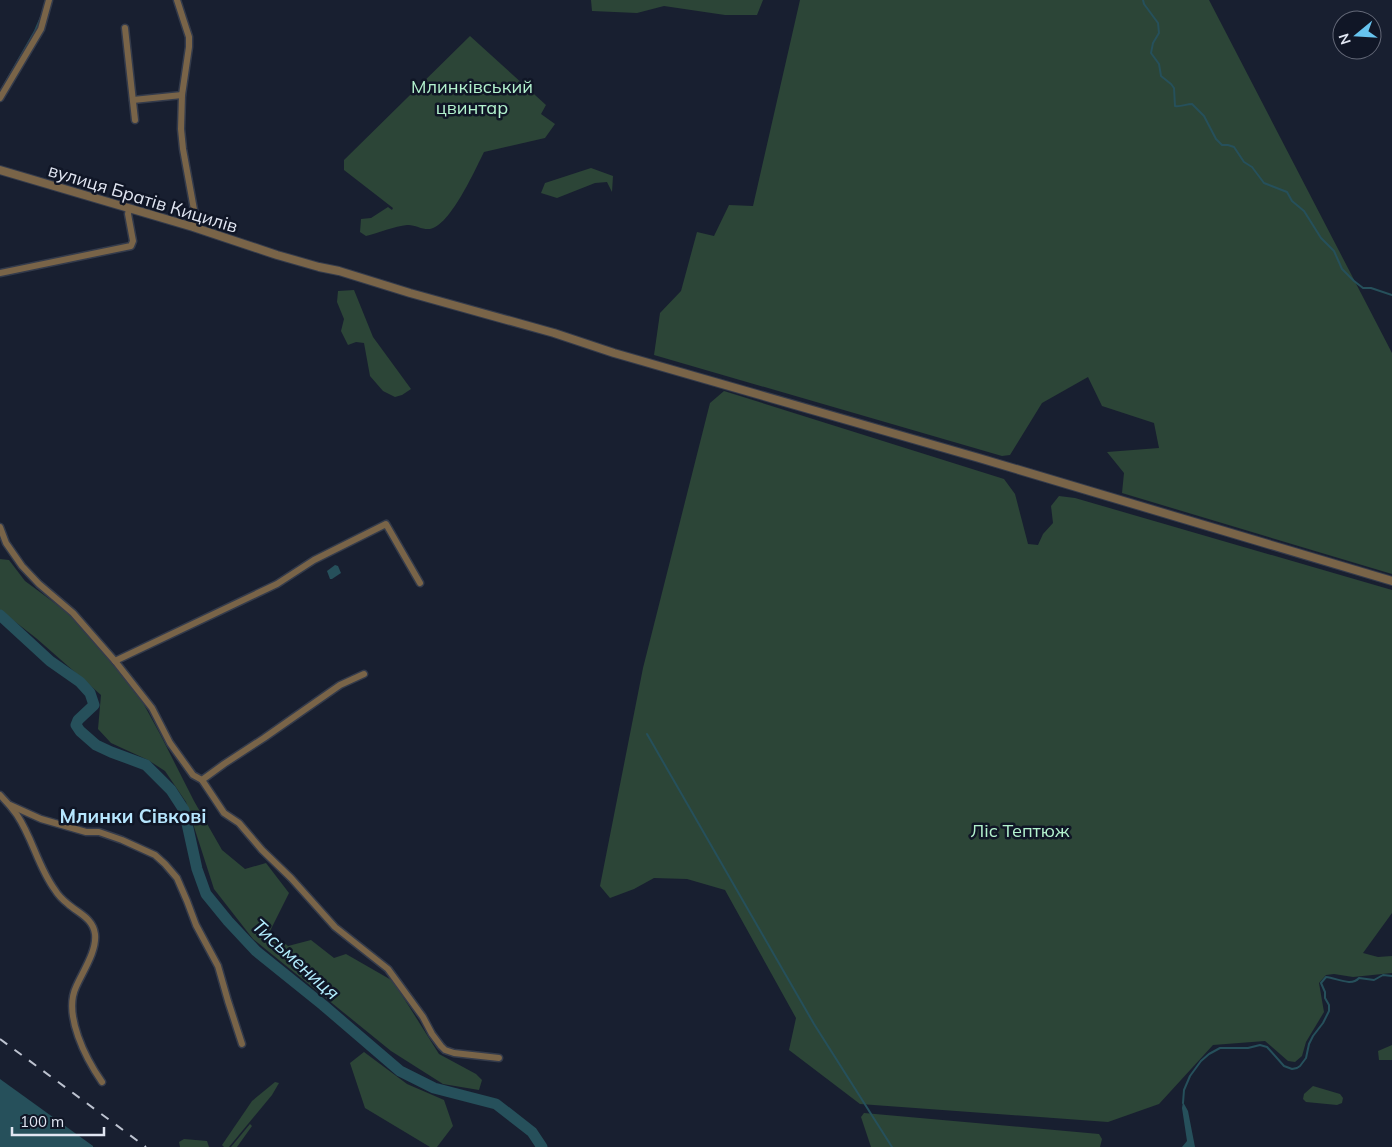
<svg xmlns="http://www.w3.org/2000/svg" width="1392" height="1147" font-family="Mulish,sans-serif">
<rect width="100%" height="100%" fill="#181f30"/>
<!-- green -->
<g fill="#2c4537">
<polygon points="591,0 763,0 757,15 725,15 664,6 637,13 592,11"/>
<polygon points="800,0 1209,0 1392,353 1392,574 1122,493 1124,473 1107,452 1159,448 1154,423 1102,406 1088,377 1042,403 1010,455 1002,456 654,355 660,313 681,291 697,232 714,236 729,205 753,206"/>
<path d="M470 36 546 105 541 114 555 124 545 138 484 152C475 170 450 226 430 229 422 230 414 224 407 225 395 226 378 233 366 236L360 232 361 219 371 218 388 207 392 210 393 208 344 170V160Z"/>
<polygon points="591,168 613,176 612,192 607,182 595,183 557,198 541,193 545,183"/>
<polygon points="354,290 373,337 411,389 402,395 395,397 383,391 370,376 364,343 356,342 348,345 341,331 344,319 337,302 338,291"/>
<polygon points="724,391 1004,479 1015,494 1028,544 1038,545 1043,534 1053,523 1051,506 1059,496 1075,498 1392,590 1392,913 1363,953 1378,957 1392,956 1392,973 1353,977 1334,974 1326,975 1319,983 1324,1012 1306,1042 1302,1056 1295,1062 1288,1061 1265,1041 1213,1045 1159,1104 1108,1122 860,1104 789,1050 796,1018 725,890 687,879 654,878 634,889 610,898 600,886 643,668 710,403"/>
<polygon points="0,559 9,560 25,581 83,624 105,653 142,701 160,734 194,801 222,850 245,869 266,863 289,893 270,931 288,946 311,940 334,958 346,954 393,981 439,1054 476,1074 482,1080 479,1090 443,1084 391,1051 253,939 214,889 186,802 165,771 148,760 111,743 98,729 101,695 36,638 0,610"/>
<polygon points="1392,1045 1392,1060 1379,1060 1378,1051"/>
<polygon points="364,1052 407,1084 444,1100 453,1126 437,1147 430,1147 365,1108 350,1063"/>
<polygon points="275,1082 279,1083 272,1095 229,1147 224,1147 222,1145 252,1101"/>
<polygon points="1313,1086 1340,1094 1343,1098 1342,1103 1337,1105 1306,1102 1303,1099 1304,1094"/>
<polygon points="864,1113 1099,1134 1102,1139 1100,1147 871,1147 861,1117"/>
<polygon points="250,1124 252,1126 237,1147 231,1147"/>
<polygon points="184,1139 207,1141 209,1147 180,1147 179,1142"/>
</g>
<!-- water -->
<g fill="#26505b">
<polygon points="335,565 338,566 341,573 332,579 330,579 327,571"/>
<polygon points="0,1079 93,1146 93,1147 0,1147"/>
<polygon points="1183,1102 1188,1111 1195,1147 1182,1147 1187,1141 1182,1108"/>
</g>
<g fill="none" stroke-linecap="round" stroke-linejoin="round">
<!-- stream -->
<g stroke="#26505b" stroke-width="2">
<path d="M1143 0 1144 4 1158 23 1159 33 1153 43 1151 53 1159 64 1161 76 1171 84 1174 88 1175 106C1181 107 1186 104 1192 104L1204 116 1216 139 1222 145H1228L1234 147 1244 162 1252 167 1264 183 1287 192 1292 201 1304 211 1321 238 1334 251 1342 269 1354 281 1363 288H1371L1392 295"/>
<polyline points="0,92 35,31 41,17"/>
<polyline points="647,734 814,1024 892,1147"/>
<path d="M1183 1103 1184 1090 1190 1076 1201 1061 1209 1054 1220 1048H1248L1260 1045 1267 1047 1284 1066 1292 1069 1297 1068 1300 1066 1306 1058 1309 1044 1313 1036 1323 1023 1329 1011V1005L1325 998V992L1321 983 1326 977C1337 978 1351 987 1359 978L1374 980 1383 975 1392 976"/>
</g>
<!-- river -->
<polyline stroke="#26505b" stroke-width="11" points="0,615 50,661 80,682 90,693 94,705 78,720 76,725 80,731 96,745 111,752 146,765 171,790 184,810 197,869 206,894 228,921 256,951 323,1005 400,1071 434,1088 496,1104 532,1132 542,1147"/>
<defs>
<g id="minor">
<polyline points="177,0 189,37 189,47 182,95 181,129 183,149 195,215 193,227"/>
<polyline points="125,28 135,120"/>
<polyline points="0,98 41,29 49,0"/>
<polyline points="133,100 182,95"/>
<polyline points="0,273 131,246 133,241 128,214 129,209"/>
<polyline points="0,527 6,543 22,566 39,584 73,613 115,661 152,708 170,743 193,775 202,780 224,813 239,823 262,850 291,878 335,927 388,969 423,1017 432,1034 441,1046 445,1050 454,1053 499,1058"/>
<polyline points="115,661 277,584 314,560 386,524 420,583"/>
<polyline points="202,780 224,764 264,738 340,685 364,674"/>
<path d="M0 795C6 801 12 808 17 815 33 839 38 867 55 890 58 895 63 900 68 904 78 913 93 918 95 934 97 951 83 971 76 987 63 1015 86 1059 102 1082"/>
<polyline points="10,805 41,819 86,832 99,832 122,840 155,855 165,864 177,878 187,901 196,925 218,966 228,1001 242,1044"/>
</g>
<polyline id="tertiary" points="0,170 193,227 277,255 319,267 339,271 410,293 554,333 614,353 979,458 1392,581"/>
</defs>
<!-- minor casing -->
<use href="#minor" stroke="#343b4b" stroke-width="9"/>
<!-- tertiary casing -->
<use href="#tertiary" stroke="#343b4b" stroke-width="10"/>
<!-- minor -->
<use href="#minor" stroke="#796448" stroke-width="6"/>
<!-- tertiary -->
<use href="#tertiary" stroke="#796448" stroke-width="8"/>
<!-- rail -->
<polyline stroke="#bdc3d0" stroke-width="2" stroke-dasharray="9 9" stroke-linecap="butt" points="0,1039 146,1147"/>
</g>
<g text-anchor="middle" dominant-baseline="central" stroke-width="5" stroke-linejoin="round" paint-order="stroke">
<!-- park labels -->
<g font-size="18" fill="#b3f2ce" stroke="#101626">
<text x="472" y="86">Млинківський<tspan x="472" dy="21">цвинтар</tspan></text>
<text x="1020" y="830">Ліс Тептюж</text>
</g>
<!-- street labels -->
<g font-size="18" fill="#e1e6f2" stroke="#101626">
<text transform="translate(143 198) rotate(17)">вулиця Братів Кицилів</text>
</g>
<!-- neighbourhood labels -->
<g font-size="19" font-weight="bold" fill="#b6e6fe" stroke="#101626">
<text x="133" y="816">Млинки Сівкові</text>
</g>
<!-- water labels -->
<g font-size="19" font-style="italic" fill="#b3eeff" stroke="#101626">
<text transform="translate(296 959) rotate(42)">Тисьмениця</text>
</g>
</g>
<!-- north arrow -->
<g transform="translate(1357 35) rotate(252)"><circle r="24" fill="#101626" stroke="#646978"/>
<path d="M0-4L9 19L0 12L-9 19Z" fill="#67c4ef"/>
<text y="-8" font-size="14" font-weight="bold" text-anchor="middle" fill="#e1e6f2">N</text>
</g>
<!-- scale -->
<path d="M12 1127v8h92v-8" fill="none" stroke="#e1e6f2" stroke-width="2.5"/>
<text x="20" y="1127" font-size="15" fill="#e1e6f2" stroke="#101626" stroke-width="4" paint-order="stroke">100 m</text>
</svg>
